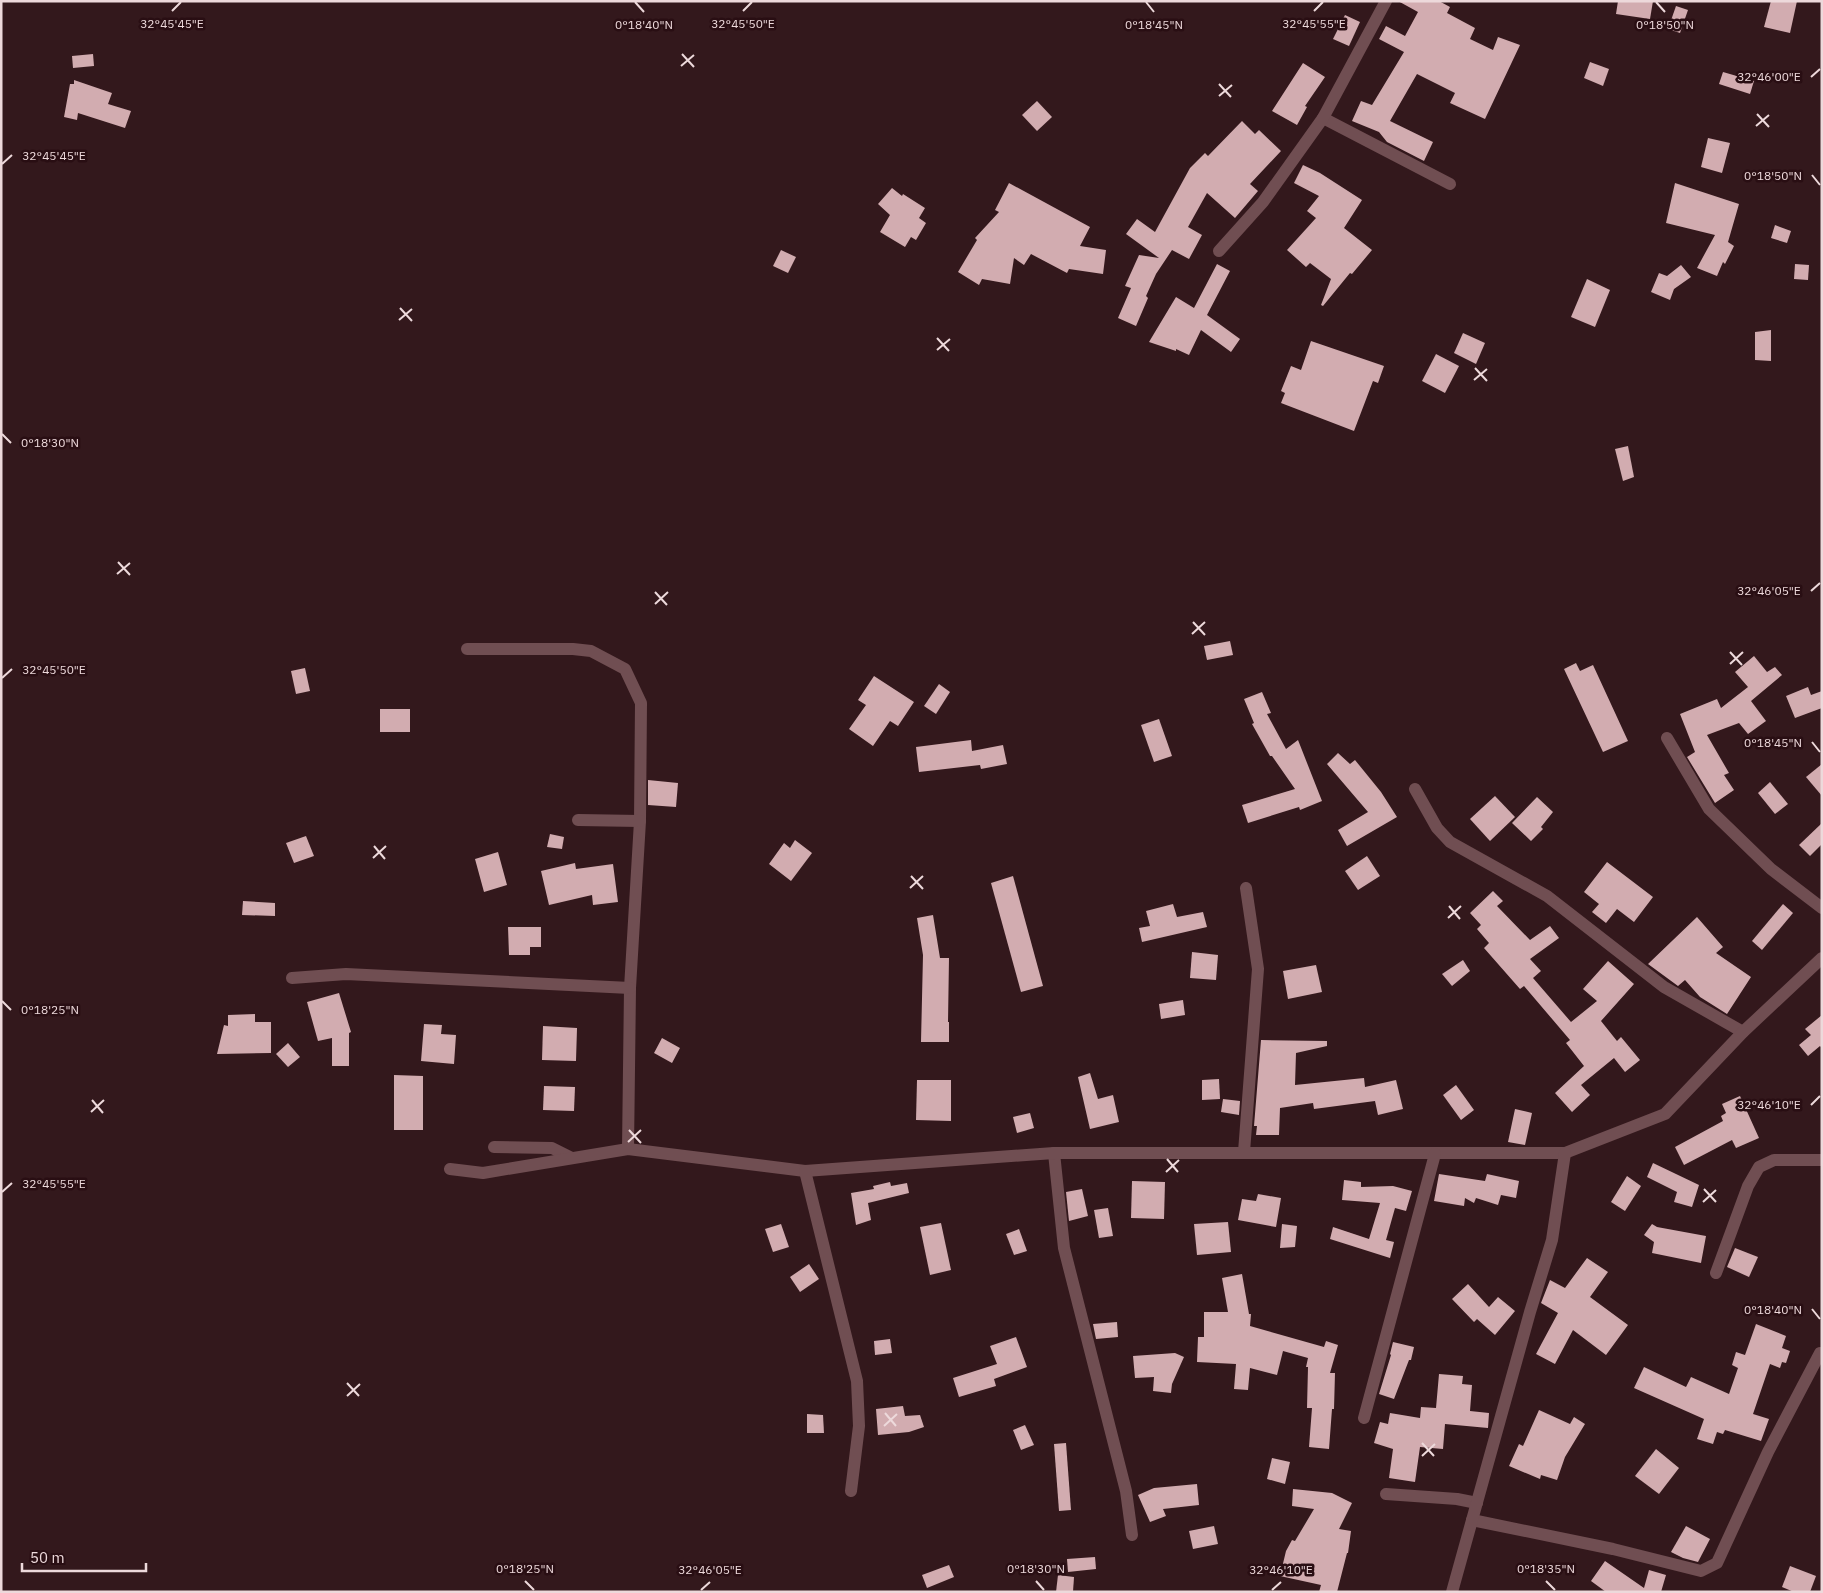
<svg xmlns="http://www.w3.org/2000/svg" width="1823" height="1593" font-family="'IBM Plex Sans',sans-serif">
<rect width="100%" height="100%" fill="#33181c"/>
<!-- building -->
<g fill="#d2acb0">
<polygon points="1398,1 1439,1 1450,7 1447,13 1475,28 1470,39 1493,50 1498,37 1520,45 1485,119 1450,103 1455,93 1417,74 1390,121 1433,142 1424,161 1387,142 1379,132 1352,121 1361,101 1372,105 1404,52 1379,39 1386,26 1405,36 1418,12"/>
<polygon points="1618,1 1653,1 1650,19 1616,14"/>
<polygon points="1771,1 1797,1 1790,33 1764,27"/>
<polygon points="1676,6 1688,10 1680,33 1668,29"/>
<polygon points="1345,15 1360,22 1349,46 1333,39"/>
<polygon points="93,54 94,66 73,68 72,56"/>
<polygon points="1590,62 1609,69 1603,86 1584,78"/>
<polygon points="1303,63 1325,77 1305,106 1307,107 1297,125 1272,111"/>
<polygon points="1723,72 1754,81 1750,94 1719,84"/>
<polygon points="74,80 112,93 108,104 131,111 125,128 78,113 77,120 64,117 70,84 74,84"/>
<polygon points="1037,101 1052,117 1037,131 1022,115"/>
<polygon points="1242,121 1255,134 1259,130 1281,151 1250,184 1258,191 1235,218 1207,193 1188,227 1202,235 1189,259 1172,250 1156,274 1146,296 1148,298 1136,326 1118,318 1131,288 1125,286 1139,255 1159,258 1126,234 1137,219 1155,232 1190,168 1205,153 1208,156"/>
<polygon points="1708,138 1730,143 1722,173 1701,167"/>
<polygon points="1303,165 1320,173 1362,200 1344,228 1372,250 1352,274 1350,273 1323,306 1321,305 1331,279 1310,263 1306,267 1287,250 1316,218 1307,211 1319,196 1294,183"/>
<polygon points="1009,183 1090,227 1080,246 1106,250 1103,274 1069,269 1067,273 1031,254 1024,265 1014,258 1010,284 982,279 979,285 958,272 977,240 975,238 999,212 995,210"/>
<polygon points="1675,183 1739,204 1728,242 1734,246 1725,264 1723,262 1717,276 1697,268 1715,235 1666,223"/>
<polygon points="892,188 902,196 903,194 925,208 919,218 926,223 916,240 911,237 905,247 880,232 890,215 878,204"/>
<polygon points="1775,225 1791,231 1787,243 1771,238"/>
<polygon points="781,250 796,257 788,273 773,266"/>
<polygon points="1217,264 1230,271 1207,315 1240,339 1231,352 1201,330 1189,355 1176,349 1176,351 1149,342 1176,297 1194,308"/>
<polygon points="1795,264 1809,265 1808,280 1794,279"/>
<polygon points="1681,265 1691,277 1674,289 1670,300 1651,292 1659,273 1667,276"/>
<polygon points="1587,279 1610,290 1595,327 1571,317"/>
<polygon points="1771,330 1771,361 1755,360 1755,332"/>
<polygon points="1463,333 1485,343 1476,364 1454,353"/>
<polygon points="1311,341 1384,366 1378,383 1373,381 1354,431 1281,403 1285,393 1281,391 1291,366 1301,370"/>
<polygon points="1436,354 1459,366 1445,393 1422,381"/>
<polygon points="1628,446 1634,477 1623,481 1615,449"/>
<polygon points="1230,641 1233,655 1207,660 1204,646"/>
<polygon points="1754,656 1767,672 1775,667 1782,675 1751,701 1766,721 1748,734 1739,723 1707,735 1729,773 1724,775 1734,790 1715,803 1687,757 1695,752 1680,714 1717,699 1721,708 1748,687 1735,672"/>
<polygon points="1576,663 1580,671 1593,665 1628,741 1603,752 1564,669"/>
<polygon points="305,668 310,691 296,694 291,671"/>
<polygon points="874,676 914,702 898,726 890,721 873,746 849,729 866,705 858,700"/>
<polygon points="939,684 950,692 936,714 924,706"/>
<polygon points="1808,687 1811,695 1822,691 1822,708 1795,718 1786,696"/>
<polygon points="1262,692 1271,713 1267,714 1286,749 1298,740 1322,801 1300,810 1299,807 1248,823 1242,805 1295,789 1272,756 1270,756 1252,724 1254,723 1244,699"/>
<rect x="380" y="709" width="30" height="23"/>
<polygon points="1159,719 1172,756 1154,762 1141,725"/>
<polygon points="971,740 972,751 1003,745 1007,764 981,769 980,765 919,772 916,747"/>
<polygon points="1338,753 1350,764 1355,760 1381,792 1397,817 1347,846 1338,830 1368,812 1327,764"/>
<polygon points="1822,764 1822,796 1806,777"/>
<polygon points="648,780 678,783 676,807 648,805"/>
<polygon points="1770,782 1788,804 1775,814 1758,793"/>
<polygon points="1495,796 1515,817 1490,841 1470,819"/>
<polygon points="1537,797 1553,812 1541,827 1543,829 1531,841 1512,823"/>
<polygon points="1822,823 1822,844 1810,856 1799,845"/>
<polygon points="550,834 564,837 562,849 547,847"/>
<polygon points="306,836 314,856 294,863 286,843"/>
<polygon points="795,840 812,853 791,881 769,864 784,843 790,848"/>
<polygon points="498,852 507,885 484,892 475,859"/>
<polygon points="1367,856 1380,876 1358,890 1345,871"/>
<polygon points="1607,862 1653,897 1634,922 1617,909 1606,923 1592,912 1599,904 1584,892"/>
<polygon points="575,863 576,869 613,864 618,902 593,905 592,895 549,905 541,871"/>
<polygon points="1013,876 1043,986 1021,992 991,883"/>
<polygon points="1493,891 1503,901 1497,906 1530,940 1550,926 1559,938 1530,959 1541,971 1533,978 1571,1022 1597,1001 1583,989 1608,961 1634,984 1601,1021 1617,1041 1621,1037 1640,1060 1625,1072 1614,1058 1581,1085 1590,1095 1572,1112 1555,1093 1584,1066 1566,1043 1570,1040 1524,986 1520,989 1484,948 1489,943 1477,929 1481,925 1470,913"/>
<polygon points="243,901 275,903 275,916 242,915"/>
<polygon points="1173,904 1177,917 1203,912 1207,927 1142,942 1139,928 1150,926 1146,911"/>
<polygon points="1783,904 1793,913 1762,950 1752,941"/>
<polygon points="933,915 940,958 949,958 948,1022 949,1022 949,1042 921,1042 923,955 917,918"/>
<polygon points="1697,917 1723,947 1716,953 1751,977 1727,1014 1700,997 1685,980 1678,986 1648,964"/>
<polygon points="508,927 541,927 541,947 530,947 530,955 509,955"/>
<polygon points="1192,952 1218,955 1216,980 1190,978"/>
<polygon points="1463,960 1470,971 1452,986 1442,974"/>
<polygon points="1316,965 1322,992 1288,999 1283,971"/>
<polygon points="339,993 351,1032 349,1033 349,1066 332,1066 332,1038 318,1041 307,1002"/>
<polygon points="1183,1000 1185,1015 1161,1019 1159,1004"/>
<polygon points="255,1014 255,1022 271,1022 271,1053 217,1054 224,1025 228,1026 228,1015"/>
<polygon points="1822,1015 1822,1048 1820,1046 1808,1056 1799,1045 1811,1035 1805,1029"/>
<polygon points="424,1024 442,1025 441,1034 456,1035 454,1064 421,1061"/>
<polygon points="543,1026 577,1028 576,1061 542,1060"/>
<polygon points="662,1038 680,1048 672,1063 654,1053"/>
<polygon points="1261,1040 1327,1041 1327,1046 1296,1053 1295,1085 1364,1078 1365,1087 1396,1080 1403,1109 1378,1115 1375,1101 1314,1109 1313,1103 1280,1108 1279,1135 1256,1135 1257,1126 1254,1126"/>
<polygon points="288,1043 300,1057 288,1067 276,1054"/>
<polygon points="1090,1073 1098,1099 1113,1095 1119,1122 1090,1129 1078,1077"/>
<polygon points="394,1075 423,1076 423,1130 394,1130"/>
<polygon points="1219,1079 1220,1099 1202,1100 1202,1080"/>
<polygon points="917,1080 951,1080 951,1121 916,1120"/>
<polygon points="1456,1085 1474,1110 1461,1120 1443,1095"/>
<polygon points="544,1086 575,1087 574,1111 543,1110"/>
<polygon points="1740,1096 1759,1138 1736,1148 1732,1140 1684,1165 1675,1147 1723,1121 1721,1116 1726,1113 1722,1104"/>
<polygon points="1223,1099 1240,1101 1239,1115 1221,1112"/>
<polygon points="1515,1109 1532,1113 1525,1145 1508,1142"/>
<polygon points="1030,1113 1034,1128 1017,1133 1013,1117"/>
<polygon points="1653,1163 1699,1185 1692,1207 1674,1202 1677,1192 1647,1177"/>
<polygon points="1439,1174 1485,1181 1487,1174 1519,1181 1516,1198 1501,1195 1498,1205 1476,1198 1474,1203 1465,1198 1464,1206 1434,1201"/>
<polygon points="1627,1176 1641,1186 1625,1211 1611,1202"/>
<polygon points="1344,1180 1361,1182 1361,1187 1393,1186 1412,1191 1406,1211 1395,1208 1386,1240 1394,1242 1390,1258 1330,1239 1333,1227 1369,1239 1380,1203 1342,1200"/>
<polygon points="1132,1181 1165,1182 1164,1219 1131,1218"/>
<polygon points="890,1182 891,1186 907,1183 909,1193 868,1203 871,1220 856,1225 851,1193 874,1189 873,1186"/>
<polygon points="1082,1189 1088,1216 1069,1221 1066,1192"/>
<polygon points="1258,1194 1281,1198 1276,1227 1238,1220 1242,1199 1256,1201"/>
<polygon points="1108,1208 1113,1236 1099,1238 1094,1210"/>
<polygon points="1228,1222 1231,1252 1197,1255 1194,1224"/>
<polygon points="941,1223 951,1270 930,1275 920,1227"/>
<polygon points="781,1224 789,1247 773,1252 765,1229"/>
<polygon points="1282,1224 1297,1226 1295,1247 1280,1248"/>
<polygon points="1652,1224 1657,1227 1706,1236 1701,1263 1652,1253 1654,1242 1644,1235"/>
<polygon points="1019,1229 1027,1251 1014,1255 1006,1234"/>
<polygon points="1735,1248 1758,1257 1749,1277 1727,1267"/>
<polygon points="1587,1258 1608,1272 1590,1297 1628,1325 1606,1355 1573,1330 1555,1364 1536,1354 1558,1313 1541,1303 1550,1280 1565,1288"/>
<polygon points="809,1264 819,1279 800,1292 790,1277"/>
<polygon points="1242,1274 1249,1314 1251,1314 1250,1326 1324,1347 1326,1341 1338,1345 1330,1373 1335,1373 1334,1409 1332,1409 1329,1449 1309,1447 1312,1408 1307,1408 1308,1367 1306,1367 1308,1358 1283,1351 1277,1375 1250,1368 1248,1390 1234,1389 1236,1364 1197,1362 1198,1337 1204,1337 1204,1312 1228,1312 1222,1278"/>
<polygon points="1468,1284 1489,1307 1498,1297 1515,1311 1495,1335 1477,1319 1474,1322 1452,1299"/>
<polygon points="1117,1322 1118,1337 1096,1339 1093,1324"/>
<polygon points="1756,1324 1786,1336 1782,1348 1790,1351 1786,1363 1782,1362 1780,1368 1770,1364 1753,1414 1769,1419 1761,1441 1725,1430 1723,1434 1717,1432 1713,1444 1697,1439 1704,1419 1634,1388 1644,1367 1686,1387 1691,1377 1729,1394 1738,1368 1732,1365 1736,1352 1745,1355"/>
<polygon points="1016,1337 1027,1367 994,1379 996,1386 959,1397 953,1378 997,1364 990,1346"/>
<polygon points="890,1339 892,1353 875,1355 874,1341"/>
<polygon points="1393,1342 1414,1347 1411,1360 1409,1360 1394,1399 1379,1394 1391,1355 1390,1354"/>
<polygon points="1175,1353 1184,1357 1172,1384 1171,1393 1153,1391 1154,1377 1135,1378 1133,1356"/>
<polygon points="1439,1374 1463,1376 1462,1384 1472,1385 1470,1411 1489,1413 1488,1428 1445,1424 1443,1449 1420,1447 1415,1482 1389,1478 1393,1449 1374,1443 1380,1422 1388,1424 1390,1413 1420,1418 1421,1407 1436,1408"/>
<polygon points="903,1406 905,1416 920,1415 924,1427 909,1432 878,1435 876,1409"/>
<polygon points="1539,1410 1570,1424 1574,1417 1585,1424 1565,1457 1557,1480 1541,1475 1540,1479 1509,1466 1519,1444 1523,1446"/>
<polygon points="807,1414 823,1415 824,1433 807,1433"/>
<polygon points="1025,1425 1034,1445 1021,1450 1013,1430"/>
<polygon points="1066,1443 1071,1510 1059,1511 1054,1444"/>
<polygon points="1656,1449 1679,1468 1659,1494 1635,1476"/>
<polygon points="1272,1458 1290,1462 1285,1484 1267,1479"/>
<polygon points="1197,1484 1199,1505 1163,1509 1166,1516 1150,1522 1138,1495 1154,1488"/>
<polygon points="1293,1489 1332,1493 1352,1503 1339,1529 1351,1531 1348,1553 1347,1553 1337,1592 1319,1592 1321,1585 1280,1576 1286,1551 1292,1540 1295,1541 1314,1509 1292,1506"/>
<polygon points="1214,1526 1218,1544 1193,1549 1189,1531"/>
<polygon points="1686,1526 1710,1539 1698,1562 1683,1558 1671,1552"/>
<polygon points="1095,1557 1096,1569 1068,1572 1067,1559"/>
<polygon points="1605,1561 1644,1588 1649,1570 1666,1575 1661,1592 1606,1592 1591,1581"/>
<polygon points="949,1565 954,1577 927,1588 922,1575"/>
<polygon points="1790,1566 1816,1576 1810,1592 1794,1592 1782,1587"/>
<polygon points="1058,1575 1074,1577 1073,1592 1056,1592"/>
</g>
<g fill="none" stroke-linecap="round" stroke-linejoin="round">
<!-- minor -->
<g stroke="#704e52" stroke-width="12">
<polyline points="1323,118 1450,184"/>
<polyline points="1219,251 1263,202 1323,118 1386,1"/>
<polyline points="467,649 573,649 591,651 625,669 641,703 640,821 630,988 628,1149"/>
<polyline points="1667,738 1709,809 1771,869 1822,908"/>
<polyline points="1415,789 1437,828 1450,842 1547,896 1664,987 1743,1032"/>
<polyline points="578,820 640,821"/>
<polyline points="292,978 346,974 630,988"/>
<polyline points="494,1147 552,1148 572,1158"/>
<polyline points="1244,1152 1258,969 1246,888"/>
<polyline points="1054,1153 1064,1248 1126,1491 1132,1535"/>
<polyline points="450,1169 483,1173 628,1149 805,1171 1054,1153 1565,1153 1665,1114 1743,1032 1822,958"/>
<polyline points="805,1171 857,1381 859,1426 851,1491"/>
<polyline points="1716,1273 1748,1186 1759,1167 1774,1160 1822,1160"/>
<polyline points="1364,1418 1435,1154"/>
<polyline points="1386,1494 1457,1499 1477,1503"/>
<polyline points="1472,1520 1613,1549 1701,1571 1717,1563 1768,1452 1820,1353"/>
<polyline points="1452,1592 1530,1312 1552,1240 1565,1153"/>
</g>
</g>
<!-- ticks -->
<path fill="none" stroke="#edd9db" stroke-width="2" d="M635 2 644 12M1146 2 1154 12M1656 2 1665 12M172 11 181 2M743 11 752 2M1314 11 1323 2M682 54 694 67M681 66 694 55M1811 77 1820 69M1219 84 1231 97M1219 96 1232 85M1757 114 1769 127M1756 126 1769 115M2 164 12 155M1812 175 1820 185M400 308 412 321M399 320 412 309M937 338 949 351M937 350 950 339M1475 368 1487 381M1474 380 1487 369M2 434 11 443M118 562 130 575M117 574 130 563M1811 591 1820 583M655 592 667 605M655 604 668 592M1193 622 1205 635M1192 634 1205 622M1730 652 1742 665M1730 664 1743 652M2 678 12 669M1812 742 1820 752M374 846 385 859M373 858 386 846M911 876 923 889M910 888 923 876M1449 906 1460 919M1448 918 1461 906M2 1001 11 1010M92 1100 103 1113M1811 1105 1820 1096M91 1112 104 1100M629 1130 641 1143M628 1142 641 1130M1167 1159 1178 1172M1166 1172 1179 1160M1704 1189 1716 1202M2 1192 12 1183M1703 1202 1716 1190M1812 1309 1820 1319M347 1383 359 1396M347 1396 360 1384M885 1413 896 1426M884 1426 897 1414M1422 1443 1434 1456M1422 1456 1435 1444M525 1581 534 1590M1036 1581 1044 1590M1546 1581 1555 1590M701 1590 710 1582M1272 1590 1281 1582"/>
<g font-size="12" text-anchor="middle" fill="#edd9db" stroke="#290e13" stroke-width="5" stroke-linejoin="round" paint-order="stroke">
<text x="172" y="28">32°45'45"E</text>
<text x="743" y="28">32°45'50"E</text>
<text x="1314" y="28">32°45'55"E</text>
<text x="644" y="29">0°18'40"N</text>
<text x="1154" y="29">0°18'45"N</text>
<text x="1665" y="29">0°18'50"N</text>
<text x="1769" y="81">32°46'00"E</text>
<text x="54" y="160">32°45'45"E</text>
<text x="1773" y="180">0°18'50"N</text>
<text x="50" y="447">0°18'30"N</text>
<text x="1769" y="595">32°46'05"E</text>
<text x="54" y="674">32°45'50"E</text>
<text x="1773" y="747">0°18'45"N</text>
<text x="50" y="1014">0°18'25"N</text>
<text x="1769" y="1109">32°46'10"E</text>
<text x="54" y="1188">32°45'55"E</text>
<text x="1773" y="1314">0°18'40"N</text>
<text x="525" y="1573">0°18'25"N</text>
<text x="1036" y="1573">0°18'30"N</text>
<text x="1546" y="1573">0°18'35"N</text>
<text x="710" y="1574">32°46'05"E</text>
<text x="1281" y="1574">32°46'10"E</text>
</g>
<!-- border -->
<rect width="1823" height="1593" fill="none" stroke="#edd9db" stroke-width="5"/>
<!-- scale -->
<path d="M22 1563v8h124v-8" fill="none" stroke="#edd9db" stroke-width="2.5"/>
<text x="30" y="1563" font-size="15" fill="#edd9db" stroke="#290e13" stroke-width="4" paint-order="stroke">50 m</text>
</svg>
